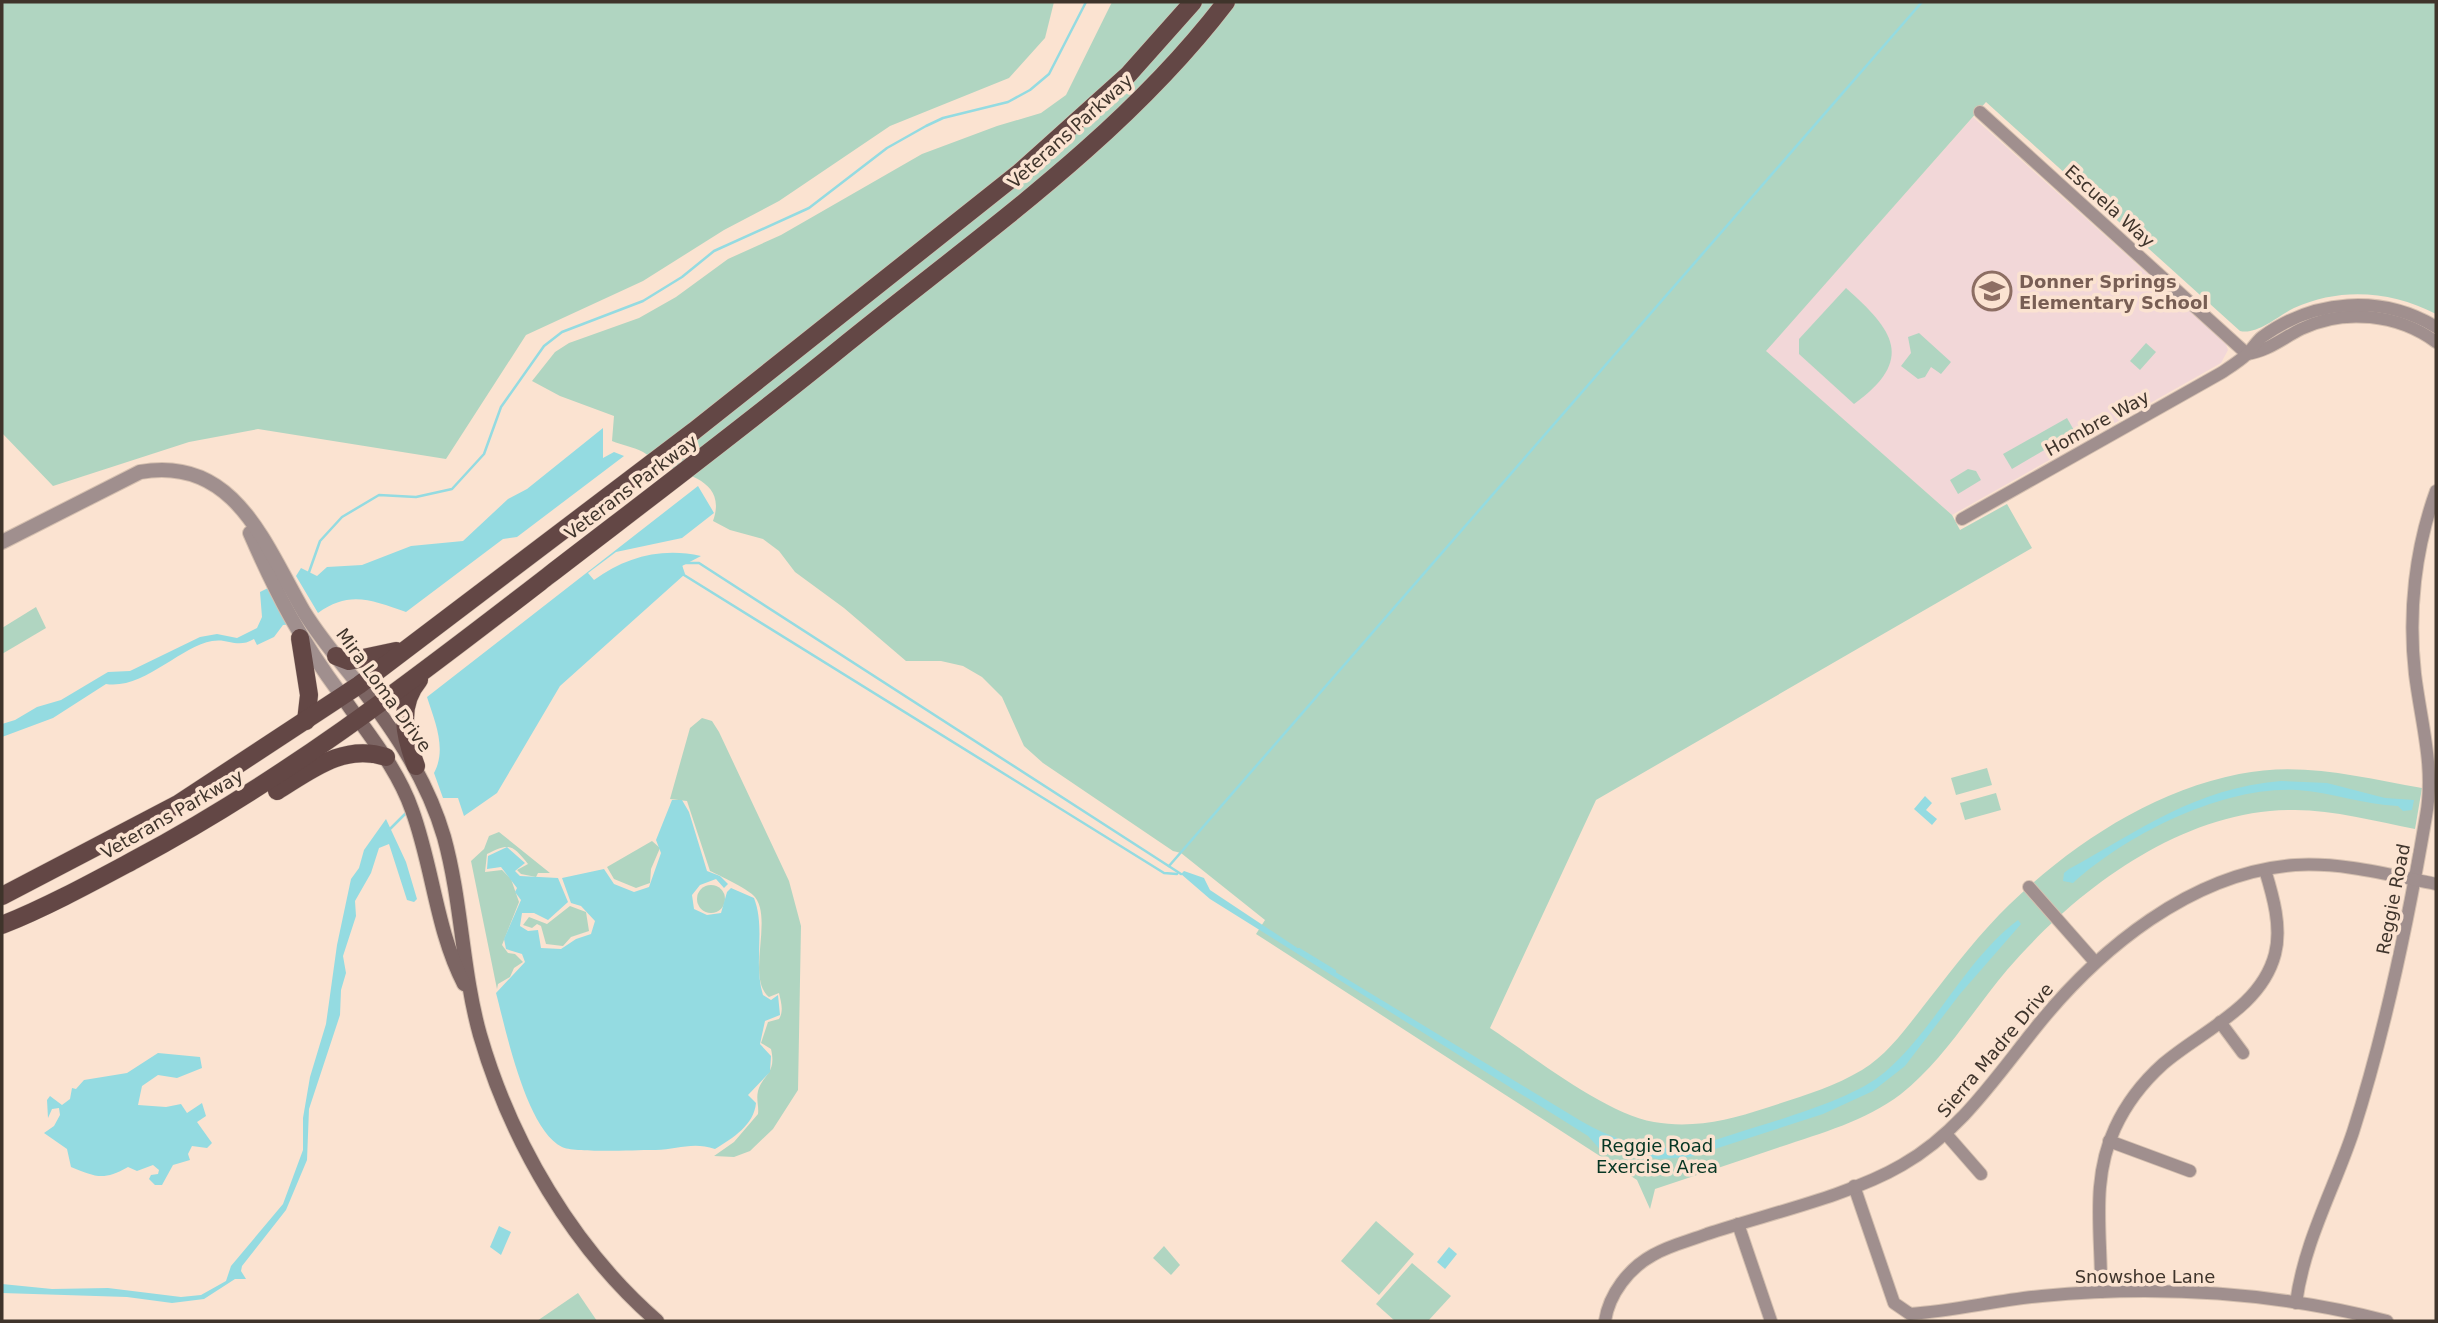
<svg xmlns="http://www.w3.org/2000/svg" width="2438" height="1323" font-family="'DejaVu Sans',sans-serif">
<rect width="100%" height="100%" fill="#fbe3d1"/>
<!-- education -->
<polygon fill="#f2d7d8" points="1973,117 2226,344 2228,350 2221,363 1952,515 1765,351"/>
<!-- green -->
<g fill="#b0d5c1">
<polygon points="2,2 1054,2 1045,38 1009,78 890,126 779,201 724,230 643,281 526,335 446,459 258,429 189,442 53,486 2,433"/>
<path d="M1112 2H2436V314C2391 291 2341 287 2294 308 2279 315 2258 335 2240 331L1986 102 1766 351 1952 515 1960 530 2007 504 2032 548 1596 800 1490 1028C1534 1057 1604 1113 1654 1122 1693 1129 1729 1120 1766 1108 1799 1097 1832 1088 1862 1070 1890 1053 1909 1024 1929 999 1955 966 1980 933 2010 904 2072 844 2153 791 2239 774 2301 761 2360 777 2422 788L2415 829C2374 821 2331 809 2290 810 2180 811 2076 890 2007 970 1973 1010 1943 1061 1901 1094 1865 1121 1822 1133 1780 1147 1739 1161 1697 1175 1655 1189L1650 1209 1637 1180 1256 934 1265 920 1181 853 1173 851 1043 763 1024 746 1002 697 982 677 963 666 941 661H906L844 608 795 572 779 551 763 539 730 530 713 521C727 481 688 476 662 464 655 461 650 456 643 452 634 447 622 445 612 441L614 416 560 396 532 381 555 352 569 343 639 318 676 297 728 259 781 235 922 154 997 126 1041 113 1066 95Z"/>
<path d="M1846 288C1893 330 1916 359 1854 404L1799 354V339Z"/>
<polygon points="1919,333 1951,362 1941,374 1931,367 1925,377 1918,379 1901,366 1911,353 1908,337"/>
<polygon points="2146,343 2156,352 2140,370 2130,361"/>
<polygon points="2067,418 2075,432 2012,469 2003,454"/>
<polygon points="1968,469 1976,471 1981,480 1958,494 1950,480"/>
<polygon points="36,607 46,628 2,654 2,628"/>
<path d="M702 718 712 721 719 732 789 881 801 926 798 1090 773 1129 750 1151 734 1157 714 1156 734 1142 758 1114C759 1107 756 1099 758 1091 762 1075 777 1074 771 1049L761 1043 768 1022 779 1019C784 1011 781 1002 779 993L769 997C745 977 775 916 753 895 747 889 719 875 710 871L687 801 670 799 690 728Z"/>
<polygon points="1987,768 1992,785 1956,795 1951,778"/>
<polygon points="1996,793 2001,810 1965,820 1960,803"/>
<path d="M499 832 550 873H538L536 877 521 874 517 870 528 864C512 844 509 843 487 854L485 872 502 870 511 879 519 902 502 945 508 953 515 954 523 962 514 968 510 977 498 984 497 989 471 861 484 849 489 836Z"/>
<polygon points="652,841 660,848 651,869 650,883 636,888 614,879 607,867"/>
<circle cx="711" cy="899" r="14"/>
<polygon points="570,906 586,912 589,931 571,937 563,946 546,944 541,926 537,924 532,928 523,925 529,917 547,924"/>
<polygon points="1376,1221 1414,1254 1379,1295 1341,1261"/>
<polygon points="1164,1246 1180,1265 1171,1275 1153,1258"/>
<polygon points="1412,1263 1451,1296 1428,1321 1395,1321 1376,1304"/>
<polygon points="578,1293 597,1321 537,1321"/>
</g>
<!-- water -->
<g fill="#94dbe1">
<path d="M603 428V458L614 452 624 456 517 537 503 539 406 612C372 600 349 590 318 613L296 576 301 568 317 576 327 567 362 565 411 546 463 541 508 499 527 489Z"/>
<path d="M698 486 714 513 682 538 616 552 588 573 594 580C625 557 662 547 701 556L682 566 684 575 560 686 497 793 464 816 458 798H443L434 773C447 749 435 722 427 697Z"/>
<path d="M276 584 298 624 283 625 274 637 257 645 254 639C237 649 229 638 212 641 181 646 143 690 106 684L53 718 2 737V724L15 720 37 707 61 700 108 672 130 671 200 637 217 634 237 638 257 628 262 617 260 592Z"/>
<path d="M2281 781 2327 783 2385 798 2414 800 2412 810 2403 811 2398 806C2364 805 2332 792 2297 790 2223 786 2127 834 2073 883L2063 881 2064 873 2069 869C2141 830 2195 788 2281 781Z"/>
<polygon points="1925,796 1932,803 1926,810 1937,819 1932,825 1914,809"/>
<path d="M672 800H682L689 812 707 871 720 876 728 884 724 888 716 879 700 885 692 895 694 909 707 915 721 913 727 892 731 888 754 898C766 929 753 963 763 995L771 1000 778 995 780 1015 765 1021 760 1044 771 1056 770 1072 748 1095 756 1103C754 1125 733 1138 715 1149 690 1141 676 1151 652 1150 635 1150 573 1153 562 1147 526 1129 506 1030 496 993L525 962 522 954 506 949 504 939 521 900 515 892 517 888 501 867 487 869 488 856 507 847 525 863 515 871 520 876 558 878 568 902 548 920 534 913H522L520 926 528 931 538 930 541 948 561 949 576 939 591 934 595 921 581 906 571 903 562 878 604 869 614 884 634 892 649 887 661 853 656 840Z"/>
<polygon points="386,819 406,862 417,899 414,902 407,900 389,844 379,848 371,873 355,901 356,916 343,956 346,973 341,990 340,1015 309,1109 307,1160 286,1210 242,1266 241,1271 246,1279 235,1279 204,1299 172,1303 127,1297 2,1293 2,1284 52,1289 108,1288 181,1297 201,1295 226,1281 231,1266 283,1204 303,1150 303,1118 310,1077 326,1024 337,945 351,879 359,868 364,850"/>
<path d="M1184 871 1204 878 1210 890 1314 959 1581 1121C1621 1144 1662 1155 1707 1143 1756 1125 1848 1104 1885 1072 1936 1028 1964 961 2018 920L2021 924 1960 994 1905 1066 1873 1091 1823 1114 1690 1157 1658 1159 1615 1149 1605 1155 1588 1136 1210 899 1181 874Z"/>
<path d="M158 1053 200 1057 202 1068 177 1078 158 1075 142 1086 138 1105 166 1107 181 1104 187 1113 202 1103 206 1116 197 1122 212 1143 207 1148 192 1146 188 1154 190 1160 173 1165 162 1185H155L149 1179 151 1175 158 1174 159 1170 153 1165 137 1171 128 1167C103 1181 96 1177 71 1167L67 1149 44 1133 54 1126 60 1115 59 1108 52 1109 48 1118 47 1100 50 1096 62 1105 70 1099 72 1088 76 1089 84 1080 127 1073Z"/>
<polygon points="499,1226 511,1232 501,1255 490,1247"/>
<polygon points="1449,1247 1457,1254 1445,1269 1437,1262"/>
</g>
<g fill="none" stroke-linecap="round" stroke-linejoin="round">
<!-- stream -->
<g stroke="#94dbe1" stroke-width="2.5">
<polyline points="684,563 699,563 1181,874"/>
<polyline points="681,566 684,575 1164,873 1177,874"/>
<polyline points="308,575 320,541 342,517 379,495 416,497 452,489 484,454 501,407 544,346 562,332 643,301 682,277 714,251 809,208 887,148 926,126 943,118 1008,102 1030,90 1049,74 1086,2"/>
<polyline points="388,831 406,813"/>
<polyline points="1169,866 1922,2"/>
<polyline points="1299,949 1335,971"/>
</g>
<defs>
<g id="minor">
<polyline points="1980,112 2247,354"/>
<path d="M2247 354C2268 351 2283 338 2301 329 2344 308 2398 314 2436 342"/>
<path d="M1962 519 2221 373C2230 367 2240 361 2247 354 2253 348 2256 342 2262 337 2314 299 2381 294 2436 327"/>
<polyline points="2029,887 2095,962"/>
<polyline points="2220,1022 2243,1053"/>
<polyline points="1946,1134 1981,1174"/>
<polyline points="2109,1141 2190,1171"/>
<path d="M1854 1186 1894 1303 1910 1314C1954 1311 1998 1300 2042 1296 2158 1285 2274 1292 2387 1321"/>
<polyline points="1738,1224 1771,1321"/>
<path d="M2101 1292C2102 1236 2090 1181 2115 1128 2126 1104 2143 1082 2163 1064 2201 1031 2261 1008 2275 954 2282 927 2273 896 2265 870"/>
<path d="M2296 1303C2304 1242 2334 1189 2353 1132 2386 1029 2408 922 2426 816 2435 767 2421 723 2415 674 2408 613 2415 549 2436 491"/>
<path d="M1605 1321C1609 1294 1629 1268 1653 1255 1670 1245 1689 1241 1707 1234 1767 1214 1849 1196 1902 1165 1960 1132 1995 1078 2037 1026 2099 949 2191 873 2295 865 2342 862 2390 875 2436 884"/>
</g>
<g id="tertiary">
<path d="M250 533C277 595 301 641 342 696"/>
<path d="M2 542 140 472C235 455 265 545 304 612 320 638 340 661 359 685"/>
</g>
<g id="secondary">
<path d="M359 685C395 732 427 779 444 837 462 902 462 971 480 1035 511 1142 573 1248 657 1321"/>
<path d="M342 696C367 733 397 767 412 810 433 867 436 930 464 984"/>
</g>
<g id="primary">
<polyline points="300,638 309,695 306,721"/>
<polyline points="336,656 349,661 396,651"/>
<path d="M416 766C405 737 397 706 419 680"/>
<path d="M277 791C311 770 344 743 386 757"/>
<polyline points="2,896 178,804 359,685 694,431 1020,172 1128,75 1193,2"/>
<path d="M2 925C47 907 91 883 134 860 286 779 412 681 548 576 648 499 749 423 847 343 978 237 1123 137 1226 2"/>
</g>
</defs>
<!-- minor casing -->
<use href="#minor" stroke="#d5c0b0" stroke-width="14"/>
<!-- tertiary casing -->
<use href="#tertiary" stroke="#d5c0b0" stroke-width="16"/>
<!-- secondary casing -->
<use href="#secondary" stroke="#d5c0b0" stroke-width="16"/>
<!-- primary casing -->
<use href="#primary" stroke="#d5c0b0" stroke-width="19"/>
<!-- minor -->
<use href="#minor" stroke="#a08f8e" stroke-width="12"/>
<!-- tertiary -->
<use href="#tertiary" stroke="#a08f8e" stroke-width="14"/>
<!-- secondary -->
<use href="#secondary" stroke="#7c6563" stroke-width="14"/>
<!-- primary -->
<use href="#primary" stroke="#634745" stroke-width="18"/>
</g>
<!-- icons -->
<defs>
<symbol id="school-ring" viewBox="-11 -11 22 22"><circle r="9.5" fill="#fbe3d1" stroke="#8d6e63" stroke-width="1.5"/><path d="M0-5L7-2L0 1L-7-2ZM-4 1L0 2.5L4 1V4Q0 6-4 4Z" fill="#8d6e63"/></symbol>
</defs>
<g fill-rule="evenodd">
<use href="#school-ring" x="1970" y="269" width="44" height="44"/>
</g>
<g text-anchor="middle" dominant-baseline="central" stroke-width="7" stroke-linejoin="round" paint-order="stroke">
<!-- street labels -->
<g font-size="18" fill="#3f342b" stroke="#fbe3d1">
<text transform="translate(1070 131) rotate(-42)">Veterans Parkway</text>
<text transform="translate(2110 206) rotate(42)">Escuela Way</text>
<text transform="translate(2097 423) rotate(-29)">Hombre Way</text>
<text transform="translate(631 487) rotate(-37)">Veterans Parkway</text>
<text transform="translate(384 690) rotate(54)">Mira Loma Drive</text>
<text transform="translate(172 814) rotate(-30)">Veterans Parkway</text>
<text transform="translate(2393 899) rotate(-79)">Reggie Road</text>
<text transform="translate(1995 1050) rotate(-50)">Sierra Madre Drive</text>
<text x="2145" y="1276">Snowshoe Lane</text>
</g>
<!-- education labels -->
<g font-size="18" font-weight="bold" fill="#785e54" stroke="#fbe3d1" text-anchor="start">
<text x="2019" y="281">Donner Springs<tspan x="2019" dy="21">Elementary School</tspan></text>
</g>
<!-- park labels -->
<g font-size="18" fill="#063623" stroke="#fbe3d1">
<text x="1657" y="1145">Reggie Road<tspan x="1657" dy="21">Exercise Area</tspan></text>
</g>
</g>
<!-- border -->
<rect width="2438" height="1323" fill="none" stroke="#3f342b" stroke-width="7"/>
</svg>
